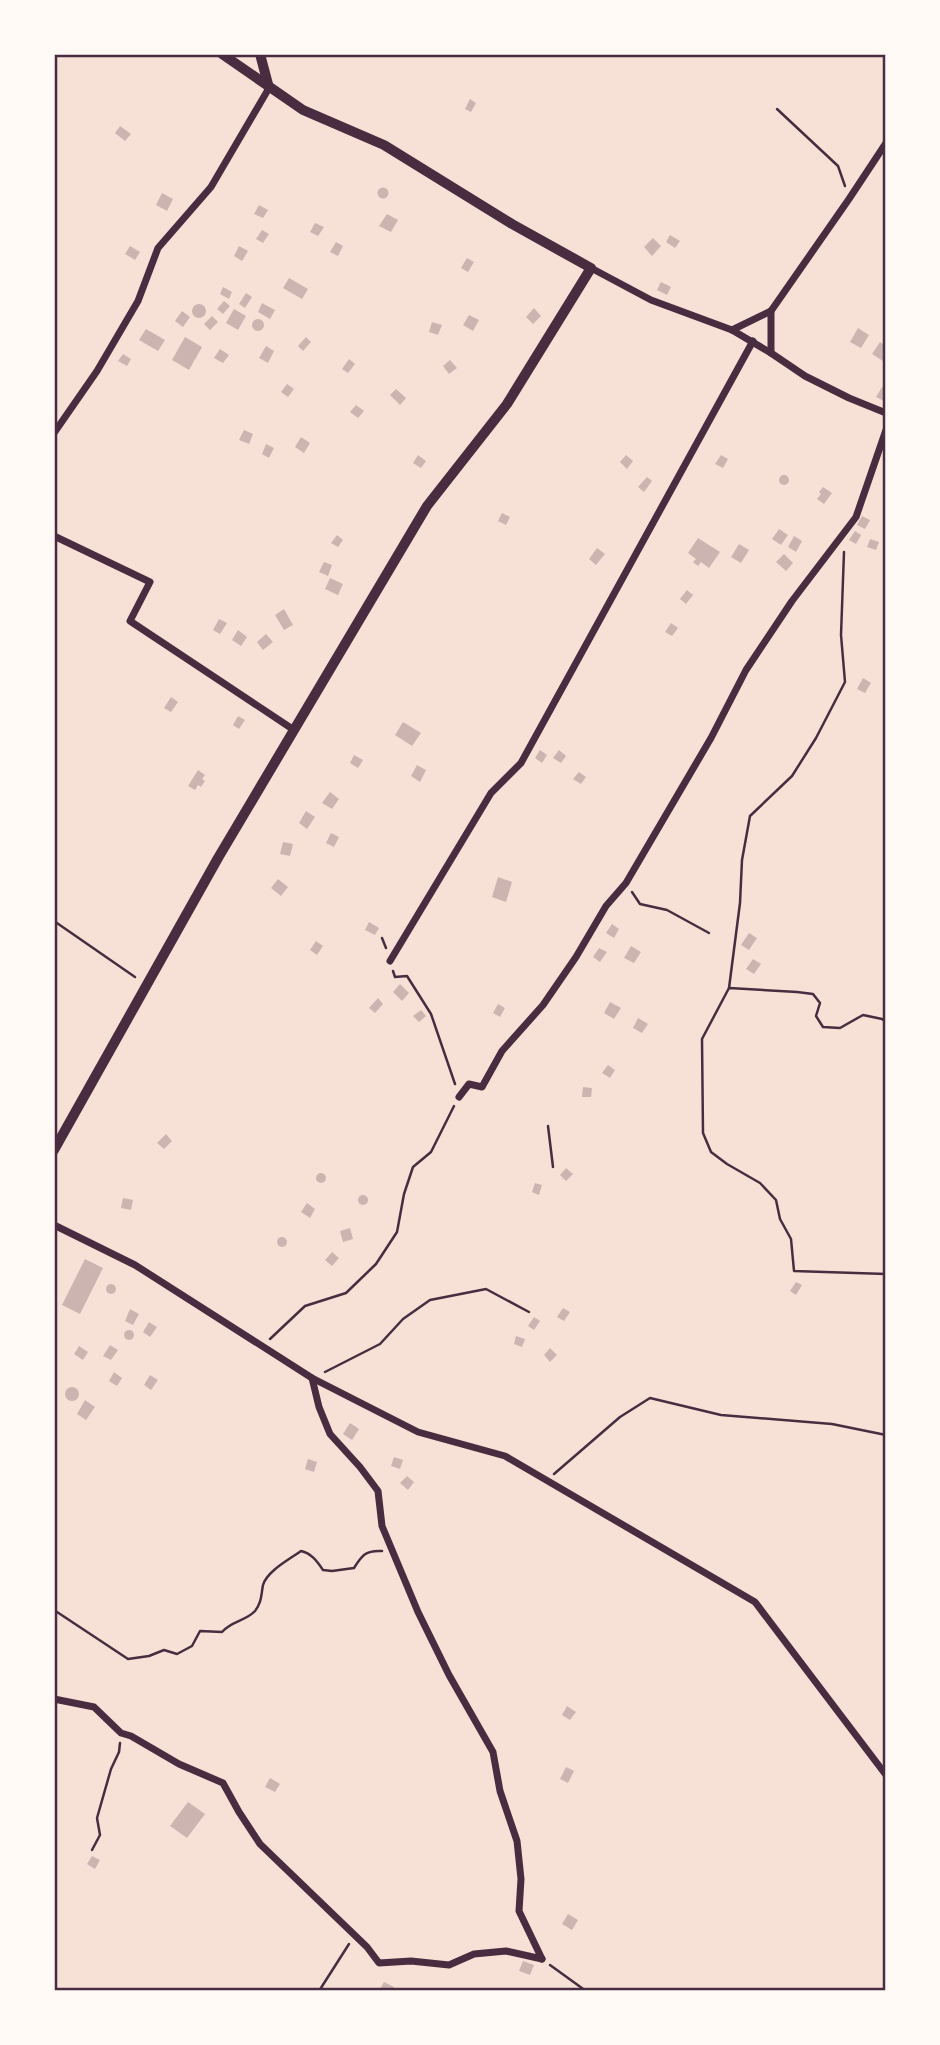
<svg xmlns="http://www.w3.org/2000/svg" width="940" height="2045" font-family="Barlow,sans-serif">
<rect width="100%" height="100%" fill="#f7e1d7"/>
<!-- building -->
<g fill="#ccb4b1">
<polygon points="470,99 476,103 471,112 465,109"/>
<polygon points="120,126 131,134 125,141 115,133"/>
<circle cx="383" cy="193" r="5.5"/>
<polygon points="162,193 173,199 167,211 156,205"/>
<polygon points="259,205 268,210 263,218 254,214"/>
<polygon points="387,214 398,220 391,232 379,226"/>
<polygon points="315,223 324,227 318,236 310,232"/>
<polygon points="262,230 269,234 263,243 256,239"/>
<polygon points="670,235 680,241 675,248 666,242"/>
<polygon points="653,238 661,246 652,256 644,247"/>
<polygon points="336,242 343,246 338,256 330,252"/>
<polygon points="130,246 140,252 135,260 125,254"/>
<polygon points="239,246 248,251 242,261 234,256"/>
<polygon points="467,258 474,262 468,272 461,268"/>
<polygon points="289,278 308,289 302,299 283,288"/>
<polygon points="661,282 671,287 667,295 657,290"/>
<polygon points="223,287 232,292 229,299 220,294"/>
<polygon points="246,293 252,297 245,308 239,304"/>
<polygon points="224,301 230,306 223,314 217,309"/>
<polygon points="262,303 275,310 270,319 258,312"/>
<circle cx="199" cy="311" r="7"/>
<polygon points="534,308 541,316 533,324 526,317"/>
<polygon points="234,309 246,316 238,330 226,323"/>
<polygon points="182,311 190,317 183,327 175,321"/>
<polygon points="469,315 479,320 473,331 463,325"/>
<polygon points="212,316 218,322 210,330 204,324"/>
<circle cx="258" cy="325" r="6"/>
<polygon points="432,322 442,325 438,335 429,332"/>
<polygon points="858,328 869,335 861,348 850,342"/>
<polygon points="146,329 165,340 158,351 139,340"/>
<polygon points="185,337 202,347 189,370 172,360"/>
<polygon points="306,337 311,342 303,351 298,346"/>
<polygon points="880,342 886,346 886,363 872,354"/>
<polygon points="266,346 274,351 268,363 259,358"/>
<polygon points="220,349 229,355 223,363 214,358"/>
<polygon points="123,354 131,359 127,366 118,361"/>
<polygon points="349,359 355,364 348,373 342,369"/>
<polygon points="450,360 457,368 449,374 443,366"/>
<polygon points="287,384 294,389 288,397 281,392"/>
<polygon points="882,387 886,389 884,401 876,397"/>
<polygon points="396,389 406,398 400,405 390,395"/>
<polygon points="356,405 364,411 358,418 350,412"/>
<polygon points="244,430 253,434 249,444 239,440"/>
<polygon points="301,437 310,443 304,453 295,447"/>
<polygon points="266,444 274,448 269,458 262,454"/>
<polygon points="418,455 426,461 421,468 413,463"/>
<polygon points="626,455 633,461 627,469 620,462"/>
<polygon points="721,455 728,459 723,468 715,464"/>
<circle cx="784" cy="480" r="5"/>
<polygon points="647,477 652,481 644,492 638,487"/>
<polygon points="823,487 832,493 824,504 817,499 821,494 819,492"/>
<polygon points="502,513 510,517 506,525 498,521"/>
<polygon points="862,516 870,520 865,529 857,525"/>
<polygon points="779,529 788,535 781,545 772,539"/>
<polygon points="855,531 861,535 856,544 849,540"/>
<polygon points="337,535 343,540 338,547 331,543"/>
<polygon points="794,536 802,541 796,552 788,547"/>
<polygon points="698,538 720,552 709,568 701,562 698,566 693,562 696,559 688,553"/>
<polygon points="870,539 879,542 876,550 867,547"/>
<polygon points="739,544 749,550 741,563 731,557"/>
<polygon points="597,548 605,554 596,565 589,559"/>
<polygon points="784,554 793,563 786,571 776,562"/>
<polygon points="324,562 332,565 328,576 319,572"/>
<polygon points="330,578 343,584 338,595 325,589"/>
<polygon points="687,590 693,595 686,604 680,599"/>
<polygon points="284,609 293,625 284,630 275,615"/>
<polygon points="219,619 227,623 220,634 213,630"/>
<polygon points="671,623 678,628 672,636 665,632"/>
<polygon points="238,630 247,637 241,646 232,640"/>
<polygon points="266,634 273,642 263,650 257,642"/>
<polygon points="863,678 871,683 865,693 857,689"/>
<polygon points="171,697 178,702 171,712 164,708"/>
<polygon points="238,716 245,720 239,729 233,725"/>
<polygon points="403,722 421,733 412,746 395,735"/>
<polygon points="540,750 547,755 542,763 535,758"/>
<polygon points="559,750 566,756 561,763 553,758"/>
<polygon points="354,755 363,760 358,768 350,763"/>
<polygon points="417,765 426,770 420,782 411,776"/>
<polygon points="198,770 205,775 202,779 205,781 201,787 198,785 195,790 188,786"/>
<polygon points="579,772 586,777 581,784 573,779"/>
<polygon points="330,792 339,799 332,809 322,803"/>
<polygon points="306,811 315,817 307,829 299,823"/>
<polygon points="331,833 339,837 334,847 326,843"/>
<polygon points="283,842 293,844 290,856 280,854"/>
<polygon points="498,877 512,882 506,902 492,897"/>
<polygon points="278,879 288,887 281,896 271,888"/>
<polygon points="369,922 379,928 375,935 365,930"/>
<polygon points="612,924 619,929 614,938 606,933"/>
<polygon points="749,933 757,938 749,950 741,945"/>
<polygon points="316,941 323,946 317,955 310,950"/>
<polygon points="631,946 641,952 634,963 624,958"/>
<polygon points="599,948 607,952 600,962 593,957"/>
<polygon points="753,959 761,964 754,974 746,969"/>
<polygon points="400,984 409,993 402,1001 393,992"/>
<polygon points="378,998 383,1004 375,1013 369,1008"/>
<polygon points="610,1002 621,1008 614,1019 604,1013"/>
<polygon points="498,1004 505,1008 500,1017 493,1013"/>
<polygon points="421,1010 426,1016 419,1022 413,1016"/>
<polygon points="638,1018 648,1024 642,1033 633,1028"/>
<polygon points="608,1065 615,1070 610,1078 602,1073"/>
<polygon points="583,1087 592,1088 591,1097 582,1097"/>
<polygon points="166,1134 172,1141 164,1149 157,1143"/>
<polygon points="566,1168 573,1174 566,1181 560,1175"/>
<circle cx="321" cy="1178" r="5"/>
<polygon points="535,1183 542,1185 539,1195 532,1192"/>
<circle cx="363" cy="1200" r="5"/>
<polygon points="123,1198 133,1200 131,1210 121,1208"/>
<polygon points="307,1203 315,1209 310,1218 301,1212"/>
<polygon points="350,1228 353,1239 343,1242 340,1231"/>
<circle cx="282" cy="1242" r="5"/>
<polygon points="332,1252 339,1258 332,1266 325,1260"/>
<polygon points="85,1259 103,1268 80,1314 62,1305"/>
<polygon points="796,1282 802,1285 796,1295 790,1291"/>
<circle cx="111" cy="1289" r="5"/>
<polygon points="563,1308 570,1312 564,1321 557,1317"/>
<polygon points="130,1309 139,1314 133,1325 125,1321"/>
<polygon points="534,1317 540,1321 534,1330 528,1326"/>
<polygon points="149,1322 157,1327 150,1337 143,1332"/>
<circle cx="129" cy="1335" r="5"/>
<polygon points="516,1336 525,1339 522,1347 514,1344"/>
<polygon points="110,1345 118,1350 111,1360 103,1356"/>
<polygon points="79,1346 88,1352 83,1360 74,1354"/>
<polygon points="550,1348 557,1355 550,1362 544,1355"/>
<polygon points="114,1372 122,1378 117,1386 109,1381"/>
<polygon points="150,1375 158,1380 151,1390 144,1385"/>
<circle cx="72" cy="1394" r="7"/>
<polygon points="85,1400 95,1407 86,1420 77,1414"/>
<polygon points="350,1423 359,1429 352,1440 343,1434"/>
<polygon points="394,1457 403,1460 400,1469 391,1466"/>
<polygon points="308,1459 317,1462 314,1472 305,1469"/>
<polygon points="407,1476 414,1482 408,1490 400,1483"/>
<polygon points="567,1706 576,1712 570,1720 562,1715"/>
<polygon points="566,1767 574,1771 568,1783 560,1779"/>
<polygon points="270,1778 280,1784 275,1792 265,1787"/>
<polygon points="188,1802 205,1814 187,1838 170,1826"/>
<polygon points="92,1856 100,1860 95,1869 87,1864"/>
<polygon points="568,1914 578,1920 572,1930 562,1924"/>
<polygon points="523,1961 534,1965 530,1975 519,1971"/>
<polygon points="384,1982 394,1987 392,1991 379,1991"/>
</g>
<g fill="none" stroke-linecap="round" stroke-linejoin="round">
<!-- path -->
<g stroke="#4a2c40" stroke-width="2.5">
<polyline points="777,109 838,166 845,186"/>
<polyline points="632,892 640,904 667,910 709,933"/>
<polyline points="54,921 135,977"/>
<polyline points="382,938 386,948"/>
<polyline points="393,971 395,977 407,976 431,1014 455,1084"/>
<polyline points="729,988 740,903 742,860 750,816 792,776 816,738 845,682 841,635 844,552"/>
<polyline points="886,1022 882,1019 863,1015 840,1028 823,1027 816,1016 820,1003 813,994 797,992 729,988 702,1039 703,1133 711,1152 727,1164 760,1183 776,1200 780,1219 791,1239 794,1271 886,1274"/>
<polyline points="548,1126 553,1167"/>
<polyline points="270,1339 305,1306 346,1293 376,1264 397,1232 404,1194 413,1167 431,1152 454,1106"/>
<polyline points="325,1372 380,1344 403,1319 430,1300 486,1289 529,1312"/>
<polyline points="554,1474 620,1417 650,1398 721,1415 832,1424 886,1435"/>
<path d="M54 1610 128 1659 149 1656 164 1650 177 1654 192 1646 200 1631 222 1632C231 1621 246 1621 255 1611 262 1602 261 1595 263 1585 267 1571 290 1559 301 1551 311 1553 317 1561 323 1570L332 1571 354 1568C362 1555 366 1550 382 1551"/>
<polyline points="92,1850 100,1835 97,1818 111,1769 119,1752 120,1743"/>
<polyline points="550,1965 586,1991"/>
<polyline points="319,1991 349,1944"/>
</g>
<!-- minor -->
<g stroke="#4a2c40" stroke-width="7">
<polyline points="591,268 651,300 732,330 771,353 805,376 849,398 886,413"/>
<polyline points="771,311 771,353"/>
<polyline points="732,330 771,311 849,199 886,143"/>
<polyline points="54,433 97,371 138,301 158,248 211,187 269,88"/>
<polyline points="54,536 150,582 130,621 294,730"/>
<polyline points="390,961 491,793 521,763 753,341"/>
<polyline points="459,1097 469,1084 482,1087 502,1051 543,1005 576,957 606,906 626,883 711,738 746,670 792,601 856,517 886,430"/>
<polyline points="54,1225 135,1265 312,1378 418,1432 505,1456 755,1602 886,1775"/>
<polyline points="312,1378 319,1407 330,1434 360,1467 378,1491 382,1526 418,1612 449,1675 493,1752 500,1791 517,1841 521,1879 519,1911 542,1959"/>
<polyline points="54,1699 94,1707 121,1733 131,1736 179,1764 223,1783 239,1812 260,1844 367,1947 379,1963 411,1961 449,1965 474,1954 506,1951 542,1959"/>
</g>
<!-- tertiary -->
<g stroke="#4a2c40" stroke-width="10">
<polyline points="260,54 269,88"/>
<polyline points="54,1150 218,858 427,506 507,404 591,268 512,224 384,145 303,110 222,54"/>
</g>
</g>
<!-- border -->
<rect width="940" height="2045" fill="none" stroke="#fffaf5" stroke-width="112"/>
<rect x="56" y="56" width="828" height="1933" fill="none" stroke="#4a2c40" stroke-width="2.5"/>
</svg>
